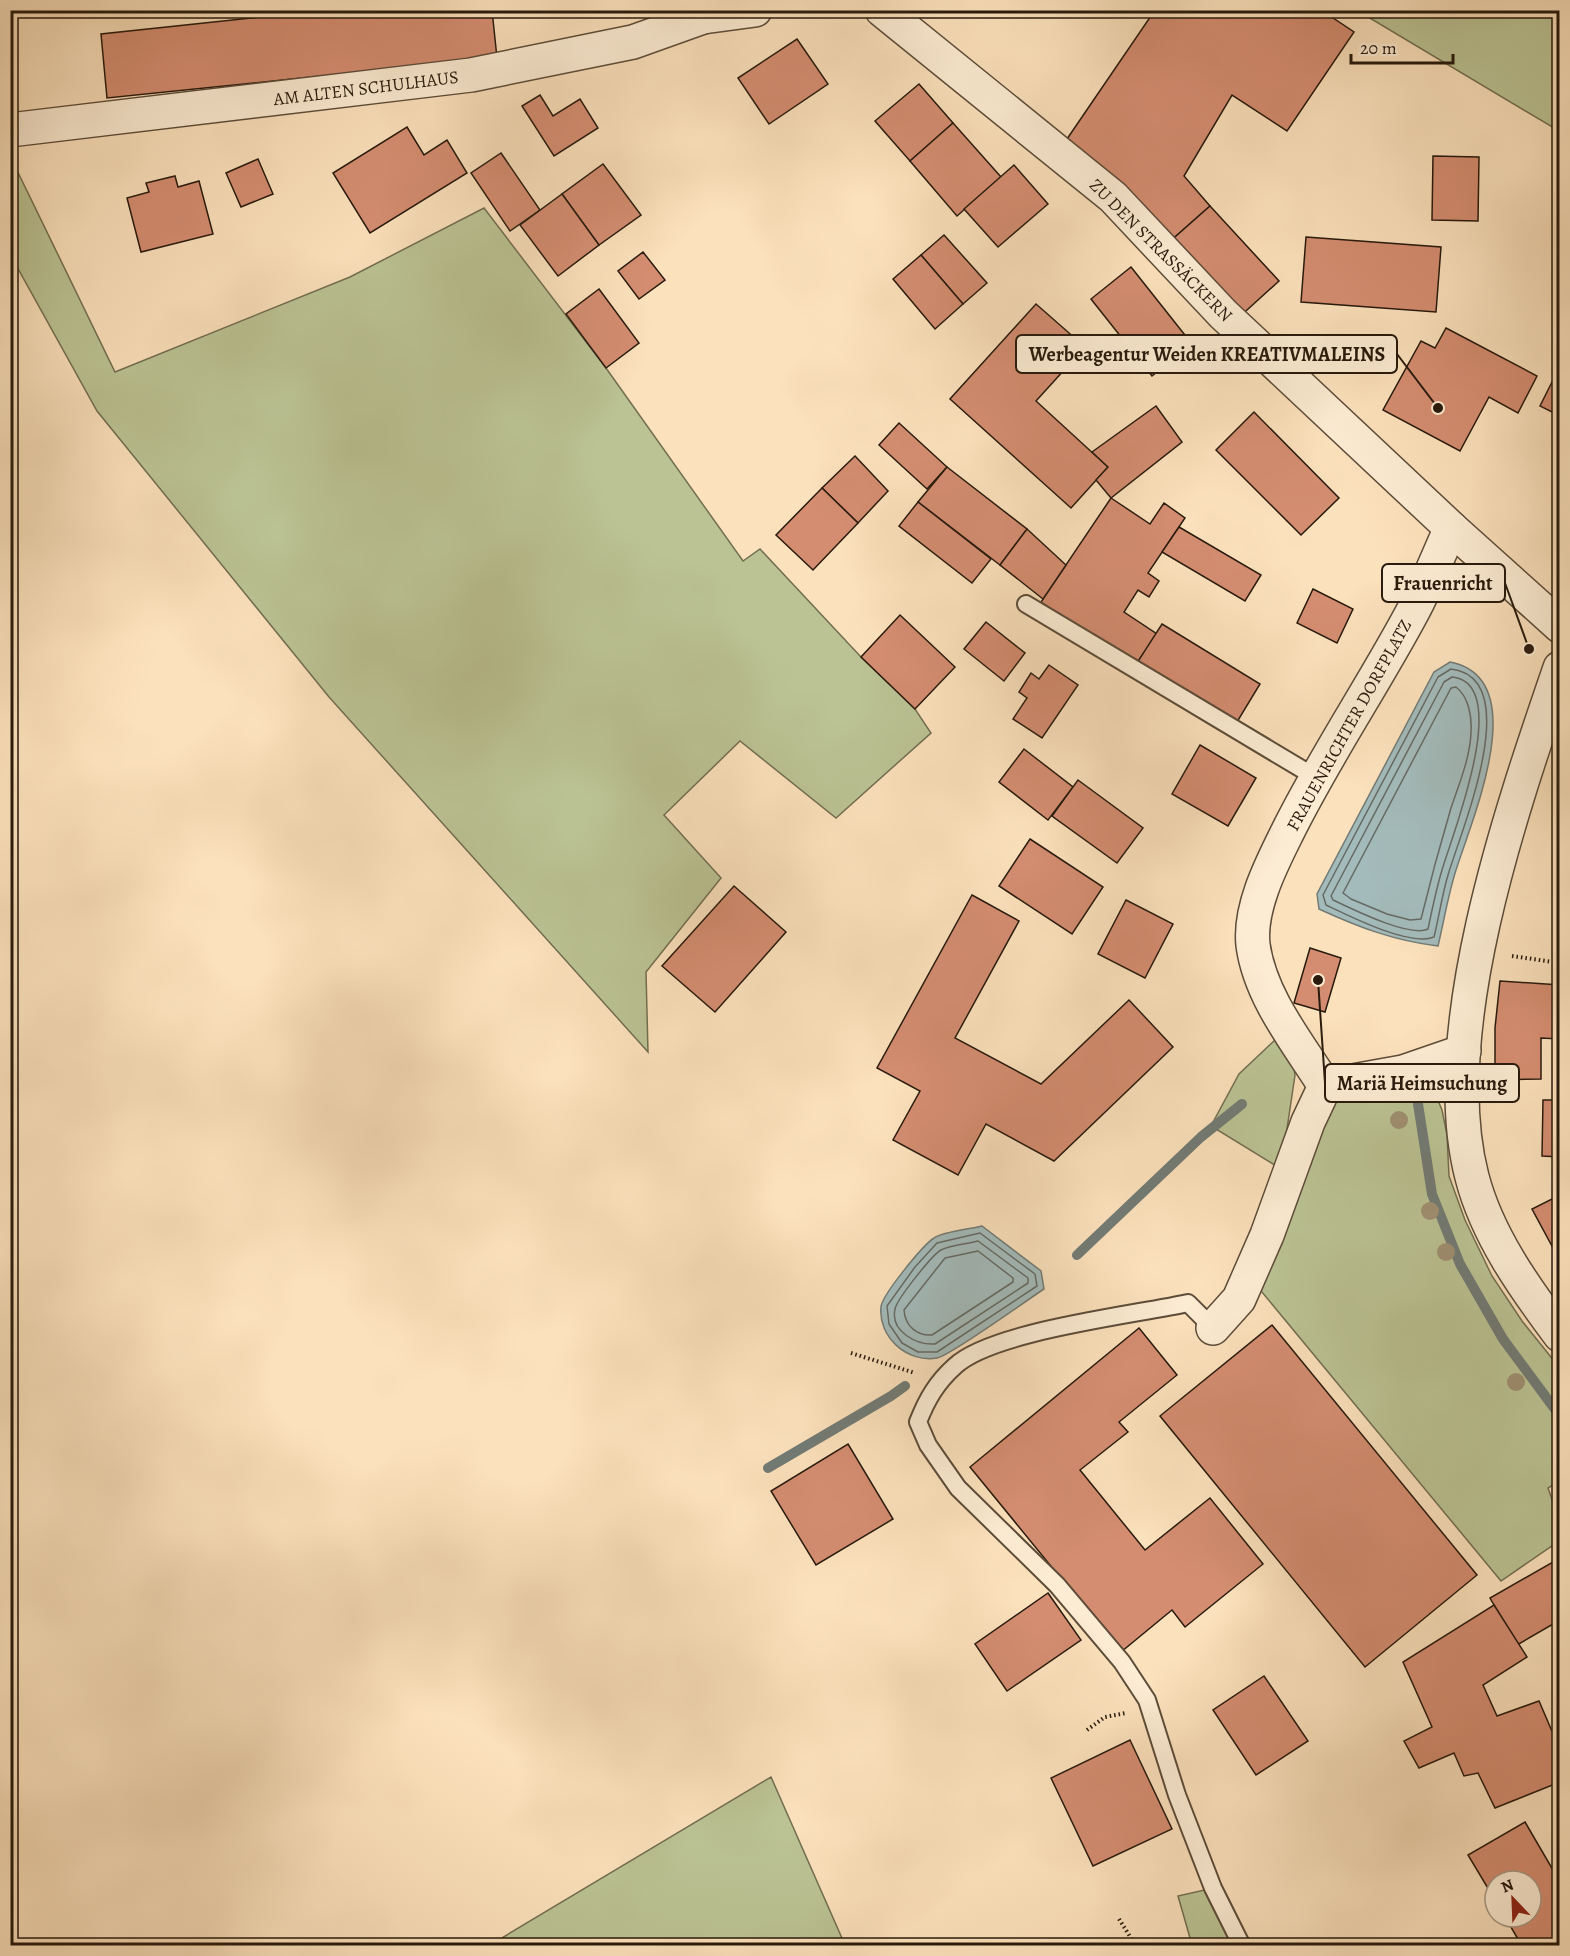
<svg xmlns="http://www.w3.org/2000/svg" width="1570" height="1956" font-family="Alegreya,serif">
<rect width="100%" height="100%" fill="#fbe1bc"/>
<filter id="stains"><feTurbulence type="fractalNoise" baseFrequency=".00333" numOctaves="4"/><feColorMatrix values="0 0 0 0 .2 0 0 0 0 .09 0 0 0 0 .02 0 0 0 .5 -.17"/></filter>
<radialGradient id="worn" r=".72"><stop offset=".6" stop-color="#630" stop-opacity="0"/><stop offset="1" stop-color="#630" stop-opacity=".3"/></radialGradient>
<!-- green -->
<g fill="#bbc394" stroke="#726e50" stroke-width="1.5">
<polygon points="1358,11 1559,11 1559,131"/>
<polygon points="10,156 115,372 350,277 484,208 606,368 743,561 760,549 861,657 915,709 931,733 836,818 740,741 664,815 721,878 646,972 648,1052 329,697 97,411 11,256"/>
<polygon points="1276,1039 1292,1056 1295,1075 1281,1169 1211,1126 1239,1074"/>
<polygon points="1393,1083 1419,1085 1435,1093 1442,1110 1447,1135 1449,1176 1465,1220 1492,1276 1522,1321 1559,1367 1559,1481 1548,1488 1559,1519 1559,1541 1501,1581 1257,1286 1324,1112 1340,1099"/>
<polygon points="771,1777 845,1945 490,1945"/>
<polygon points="1213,1888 1242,1945 1192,1945 1178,1896"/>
</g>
<!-- water -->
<g fill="#a3bbbb" stroke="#727b75" stroke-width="1.5">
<path d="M1450 662C1534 678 1472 819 1456 870 1448 895 1444 921 1438 946 1395 941 1358 927 1319 909L1317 894 1434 672Z"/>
<path d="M982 1226 1041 1271 1044 1289C1027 1300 950 1356 937 1358 907 1363 878 1337 881 1307 882 1295 923 1245 934 1238 942 1232 970 1229 982 1226Z"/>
</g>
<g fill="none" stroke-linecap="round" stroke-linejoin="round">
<!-- shore -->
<g stroke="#666a64" stroke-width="1.5">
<path d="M1451 669C1527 678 1460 833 1448 875 1442 895 1439 917 1434 937 1410 947 1349 916 1326 905L1323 895 1438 677Z"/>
<path d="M1452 677C1514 683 1451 838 1442 870 1436 890 1432 910 1428 929 1410 938 1352 909 1333 900L1331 896 1444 682Z"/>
<path d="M1456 687C1469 697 1472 717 1471 733 1470 758 1459 784 1451 808 1440 845 1430 882 1421 919L1410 920 1387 914 1351 899 1343 893 1451 688Z"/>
<polygon points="980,1233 1035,1274 1037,1286 937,1352 918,1352 902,1343 889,1324 887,1306 915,1267 937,1243"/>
<path d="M978 1241 1028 1278V1283L935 1344C917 1345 890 1332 895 1309 897 1299 932 1255 941 1250 951 1245 967 1244 978 1241Z"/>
<path d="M978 1251 1013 1278V1282L932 1335C917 1336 905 1326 904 1310L945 1258Z"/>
</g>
<!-- stream -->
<g stroke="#727b75" stroke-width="10">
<polyline points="1418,1104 1432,1194 1460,1264 1503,1339 1560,1416"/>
<polyline points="1077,1255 1201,1137 1242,1104"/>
<polyline points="768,1468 891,1396 905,1386"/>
</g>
</g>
<!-- building -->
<g fill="#d48d71" stroke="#281a0d" stroke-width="1.5">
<polygon points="327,10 492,10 497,58 107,98 101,34"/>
<polygon points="1155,10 1321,10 1354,32 1287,131 1232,95 1184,176 1210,206 1167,244 1067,139"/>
<polygon points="797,39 828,84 769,124 738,78"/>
<polygon points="919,84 953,123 910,161 875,121"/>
<polygon points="540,95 553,116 580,99 598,128 554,156 522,106"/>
<polygon points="953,123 1001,177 957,216 910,161"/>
<polygon points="407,127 424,155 447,140 467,173 370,233 333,173"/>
<polygon points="501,153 540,210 510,231 471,173"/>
<polygon points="1433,156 1479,157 1478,221 1432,220"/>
<polygon points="258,159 273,194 241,207 226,173"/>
<polygon points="603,164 641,215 599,245 562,194"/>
<polygon points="1014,165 1048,204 998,247 964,209"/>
<polygon points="175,176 178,187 199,181 213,234 141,252 127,198 149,192 146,183"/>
<polygon points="562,194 599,245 558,276 520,225"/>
<polygon points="1210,206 1279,281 1236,320 1167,244"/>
<polygon points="944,235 987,283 963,304 921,255"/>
<polygon points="1306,237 1441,247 1436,312 1301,302"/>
<polygon points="643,252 665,280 639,299 618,271"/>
<polygon points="921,255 963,304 935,329 893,279"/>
<polygon points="1131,267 1192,344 1152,376 1091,299"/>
<polygon points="599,289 639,343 606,368 566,314"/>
<polygon points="1036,304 1085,347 1036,401 1108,467 1071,508 950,399"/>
<polygon points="1446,328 1537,376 1518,413 1489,397 1460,451 1383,410 1421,341 1435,348"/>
<polygon points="1556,374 1560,375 1560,416 1540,406"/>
<polygon points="1156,406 1182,442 1111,498 1096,480 1108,467 1092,452"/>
<polygon points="1254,412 1339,498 1301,535 1216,450"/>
<polygon points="899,423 947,467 927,489 879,445"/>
<polygon points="855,456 888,491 858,523 822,488"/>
<polygon points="947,467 1027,529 1000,565 918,502"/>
<polygon points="822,488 858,523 813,570 776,535"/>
<polygon points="1111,498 1150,524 1164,503 1185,518 1148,573 1159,581 1149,597 1138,590 1124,612 1157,634 1135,666 1041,602"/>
<polygon points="918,502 991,559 972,583 899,526"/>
<polygon points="1179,527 1261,575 1245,601 1162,552"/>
<polygon points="1027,529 1066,565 1043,599 1000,565"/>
<polygon points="1313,589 1353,609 1337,643 1297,623"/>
<polygon points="900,615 955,667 915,709 861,657"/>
<polygon points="986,622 1025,653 1004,681 964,649"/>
<polygon points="1162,624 1260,684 1234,727 1135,666"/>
<polygon points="1049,665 1078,685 1042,738 1013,719 1027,698 1019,692 1031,673 1039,679"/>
<polygon points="1200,745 1256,778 1228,826 1172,794"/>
<polygon points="1024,749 1073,787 1048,820 999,782"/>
<polygon points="1078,780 1143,828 1117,863 1052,816"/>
<polygon points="1030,839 1103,887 1072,934 999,886"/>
<polygon points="734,886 786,932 715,1012 662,966"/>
<polygon points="972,895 1019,921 955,1038 1041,1084 1129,1000 1173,1047 1054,1161 986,1124 958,1175 893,1140 920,1091 877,1068"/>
<polygon points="1126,900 1173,924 1145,978 1098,954"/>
<polygon points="1310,948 1341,958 1325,1012 1294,1003"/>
<polygon points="1500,981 1560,985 1560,1039 1541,1038 1541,1079 1495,1080 1495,1028"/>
<polygon points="1543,1100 1560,1100 1560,1157 1542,1156"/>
<polygon points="1560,1195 1560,1261 1532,1209"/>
<polygon points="1272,1325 1477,1575 1365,1667 1160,1416"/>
<polygon points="1139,1328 1177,1375 1119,1422 1128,1432 1080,1470 1145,1550 1210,1498 1263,1564 1185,1627 1172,1610 1121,1652 970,1467"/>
<polygon points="848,1444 893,1519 816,1565 771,1491"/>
<polygon points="1560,1558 1560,1620 1517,1645 1490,1598"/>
<polygon points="1048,1593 1081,1640 1007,1691 975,1644"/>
<polygon points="1494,1605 1527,1657 1483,1685 1497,1716 1539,1701 1560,1750 1560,1782 1495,1808 1478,1773 1464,1776 1454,1753 1419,1768 1404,1741 1432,1727 1403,1662"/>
<polygon points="1264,1676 1308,1741 1256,1775 1213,1710"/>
<polygon points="1130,1740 1172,1829 1093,1866 1051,1778"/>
<polygon points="1525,1822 1560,1882 1560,1946 1522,1946 1505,1917 1531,1917 1531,1881 1495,1881 1495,1900 1468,1855"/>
</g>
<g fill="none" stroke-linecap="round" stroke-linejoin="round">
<defs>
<g id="service">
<polyline points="1026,604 1315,777"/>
<path d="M1213 1328 1188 1303C1134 1315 992 1331 955 1366 937 1382 927 1399 918 1422L928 1445 958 1488 1057 1585 1122 1662 1147 1700 1177 1795 1213 1888 1242 1946"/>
</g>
<g id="minor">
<polyline points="882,10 1113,197 1223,314 1451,528 1560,626"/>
<polyline points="703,17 755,10"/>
<polyline points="10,130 471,75 633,42 703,17 713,10"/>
<path d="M1451 528C1438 556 1427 585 1413 611 1373 686 1325 756 1287 833 1271 865 1249 908 1253 945 1260 997 1298 1043 1325 1086L1403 1072 1464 1051"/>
<path d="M1560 668C1512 808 1434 1032 1472 1177 1487 1235 1524 1287 1560 1335"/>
<polyline points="1213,1328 1239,1299 1267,1235 1308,1122 1325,1086"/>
</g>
</defs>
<!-- service casing -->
<use href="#service" stroke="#5d4c39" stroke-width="20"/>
<!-- minor casing -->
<use href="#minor" stroke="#5d4c39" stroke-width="36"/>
<!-- path -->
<g stroke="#281a0d" stroke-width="4" stroke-dasharray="1.5 3" stroke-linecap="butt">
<polyline points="1512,956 1560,963"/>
<polyline points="851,1353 915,1373"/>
<polyline points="1087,1730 1105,1717 1126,1713"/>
<polyline points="1119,1919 1136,1946"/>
</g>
<!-- service -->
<use href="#service" stroke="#fcecd3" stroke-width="16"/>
<!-- minor -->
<use href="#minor" stroke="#fcecd3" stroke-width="33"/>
</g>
<!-- trees -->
<g fill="#9f9072">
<circle cx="1399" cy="1120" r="9"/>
<circle cx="1430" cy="1211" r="9"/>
<circle cx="1446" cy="1252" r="9"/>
<circle cx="1516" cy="1382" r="9"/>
</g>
<g text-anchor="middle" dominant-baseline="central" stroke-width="5" stroke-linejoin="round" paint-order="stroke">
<!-- street labels -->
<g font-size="18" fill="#281a0d" stroke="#fcecd3">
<text transform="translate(366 88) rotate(-7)">AM ALTEN SCHULHAUS</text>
<text transform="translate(1161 250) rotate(45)">ZU DEN STRASSÄCKERN</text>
<text transform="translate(1349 725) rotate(-61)">FRAUENRICHTER DORFPLATZ</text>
</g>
</g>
<!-- callouts -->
<path fill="none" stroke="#281a0d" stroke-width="2" d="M1438 408L1397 354M1529 649L1505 583M1318 980L1325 1083"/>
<g fill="#281a0d" stroke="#fcecd3" stroke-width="2">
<circle cx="1438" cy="408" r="6"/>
<circle cx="1529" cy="649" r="6"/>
<circle cx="1318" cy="980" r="6"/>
</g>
<g fill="#fcecd3" stroke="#281a0d" stroke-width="2">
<rect x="1016" y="335" width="381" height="38" rx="6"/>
<rect x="1382" y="564" width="123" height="38" rx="6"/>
<rect x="1325" y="1064" width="194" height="38" rx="6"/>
</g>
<g font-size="20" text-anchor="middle" font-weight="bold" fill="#281a0d">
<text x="1207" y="361">Werbeagentur Weiden KREATIVMALEINS</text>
<text x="1443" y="590">Frauenricht</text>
<text x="1422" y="1090">Mariä Heimsuchung</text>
</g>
<!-- margin -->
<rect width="1570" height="1956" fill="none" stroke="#fbe1bc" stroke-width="36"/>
<rect x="12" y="12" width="1546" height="1932" fill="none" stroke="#281a0d" stroke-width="3"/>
<rect x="18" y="18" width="1534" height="1920" fill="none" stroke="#281a0d" stroke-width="1.5"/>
<!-- north arrow -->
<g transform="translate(1513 1899) rotate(337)"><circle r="28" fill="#fcecd3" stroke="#a79884" stroke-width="1.5"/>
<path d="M0-4.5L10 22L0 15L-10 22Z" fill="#8f2418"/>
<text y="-9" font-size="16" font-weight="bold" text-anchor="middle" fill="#281a0d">N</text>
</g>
<!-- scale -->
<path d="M1351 54v9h102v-9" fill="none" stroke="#281a0d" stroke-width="3"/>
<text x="1360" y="54" font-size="18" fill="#281a0d" stroke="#fcecd3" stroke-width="4.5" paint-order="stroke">20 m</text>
<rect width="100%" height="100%" filter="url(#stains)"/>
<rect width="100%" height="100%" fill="url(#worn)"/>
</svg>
